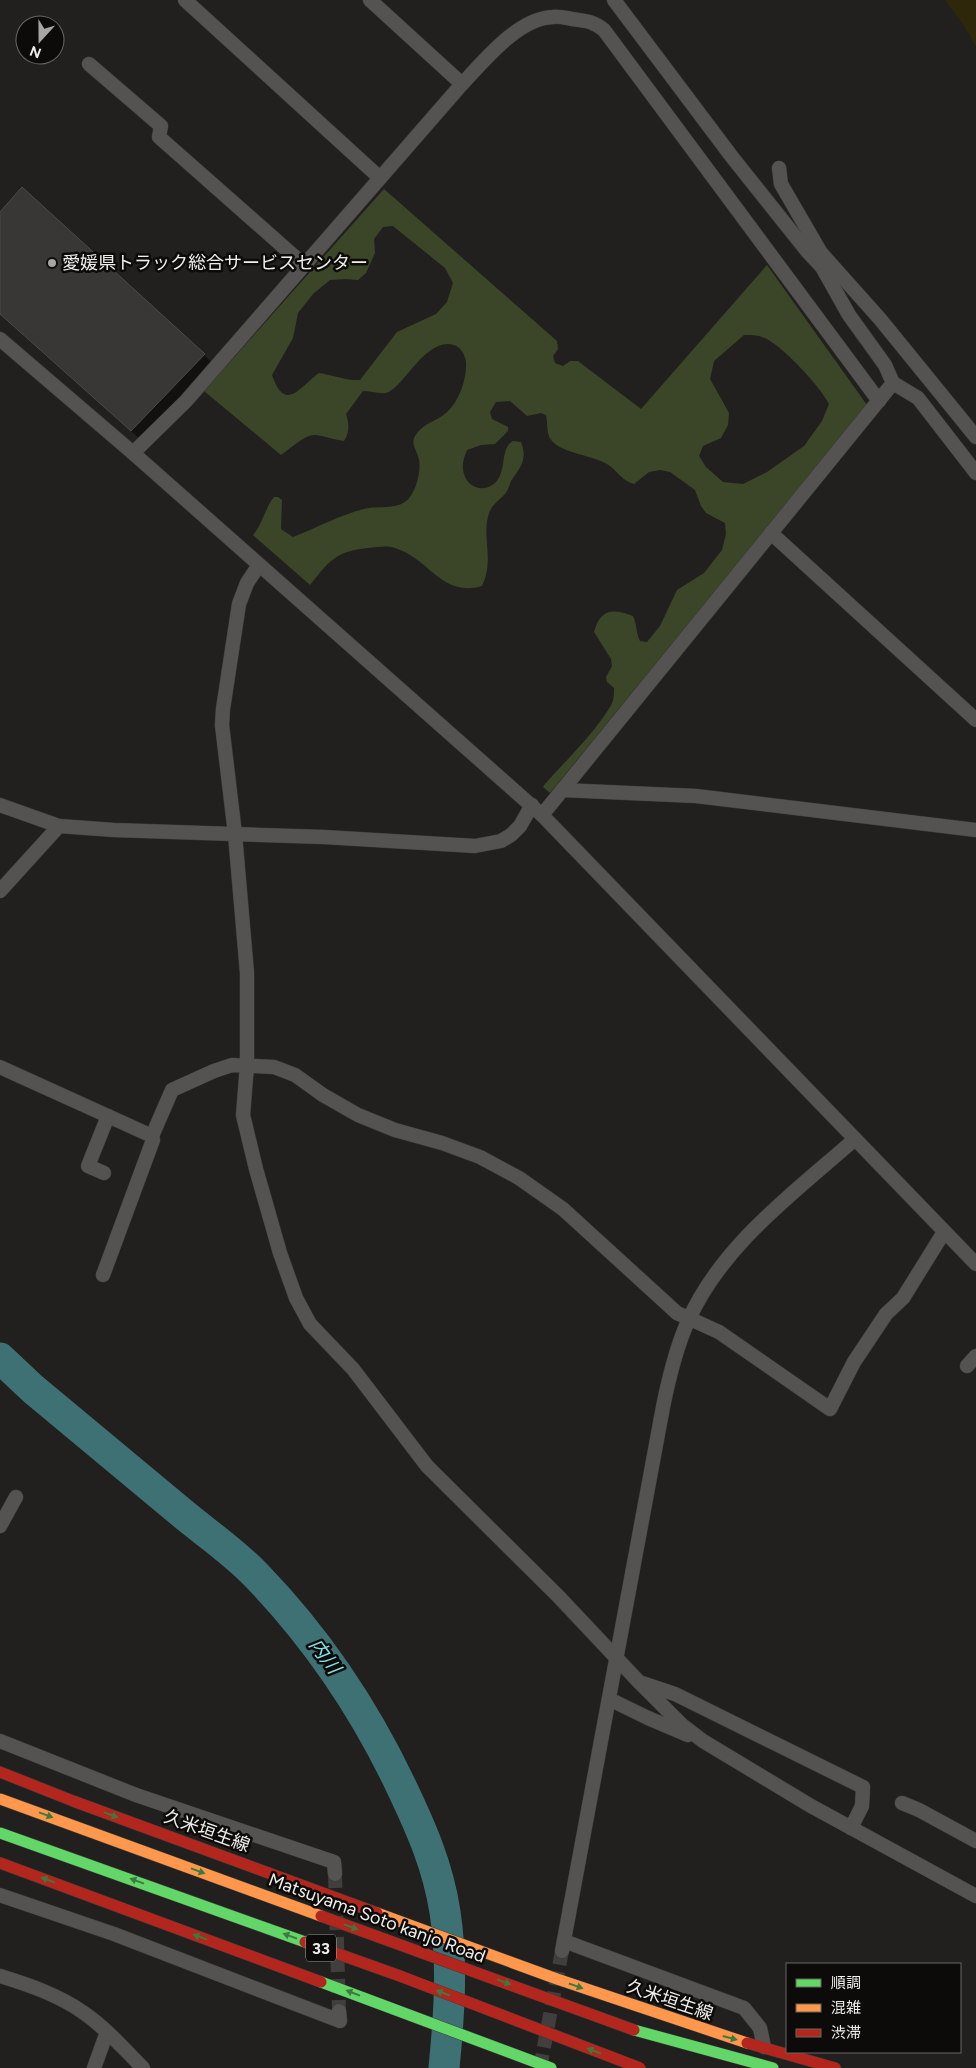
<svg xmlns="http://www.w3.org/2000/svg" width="976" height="2068" font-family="Figtree,'Noto Sans JP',sans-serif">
<rect width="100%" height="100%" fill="#22201e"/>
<!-- forest -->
<path fill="#3a4627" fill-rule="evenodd" d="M384 189 557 341 558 349 553 356 555 363 563 366 570 361H578L641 409 767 265 867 405 550 793 543 787 545 784C567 759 593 735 610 707 614 701 614 695 614 688L607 682 606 677 612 666 611 659 594 632C600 609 613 608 633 616 637 625 636 633 640 641L647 642 660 626 677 590 704 573 722 550 726 534 725 523 706 513 701 506 695 490 670 472 660 470 649 472 634 484C622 481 617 470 607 464 592 455 564 454 552 441 546 435 548 424 546 415L541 413 527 416 510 401 496 402 490 412 492 419 508 427V431L495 444 481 445 467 450C464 457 461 466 464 474 468 488 484 493 495 483 508 470 499 449 513 441L521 442C528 460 520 467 511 481 509 486 508 491 504 495 499 500 492 505 489 513 481 539 495 558 482 586 442 598 429 558 395 548 387 545 377 547 368 548 336 551 329 561 310 585L253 535C263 523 265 508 274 497H278L282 500 281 529 293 537C316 528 340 515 364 509 379 505 400 511 410 497 417 488 421 470 419 460 418 451 410 445 415 436 423 424 431 423 442 416 458 406 467 380 466 362 465 355 461 347 454 345 426 336 402 390 386 393 379 394 370 391 363 391L346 414C349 423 350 432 344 441 334 440 325 436 316 435 305 434 290 449 281 455L204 391ZM393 226 445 268 453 283 447 302 436 314 397 332 360 380C346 381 333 375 319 373 301 386 285 414 272 375L293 338 298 313 313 294 330 280 346 279 358 280 366 273 375 253 374 239 383 227ZM744 335C752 335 759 335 767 339 785 349 819 385 829 404L822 421 804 446 767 472 743 484 723 482 706 467 699 456 703 446 721 438 728 425 729 413 710 379 714 361Z"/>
<!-- sand -->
<polygon fill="#2f270a" points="945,0 976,0 976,47 965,27"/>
<!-- shadow -->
<polygon fill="#0007" points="0,214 204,355 221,371 149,447 0,314"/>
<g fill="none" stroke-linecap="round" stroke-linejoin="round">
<!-- river -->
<path stroke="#3e7174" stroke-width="31" d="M0 1358 33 1389C82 1430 132 1471 182 1513 206 1533 234 1552 256 1575 316 1637 364 1708 401 1786 421 1828 438 1866 445 1912 453 1964 449 2017 444 2068"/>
</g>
<!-- building -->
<polygon fill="#383735" stroke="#4b4a48" points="22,187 205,354 131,431 0,314 0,212"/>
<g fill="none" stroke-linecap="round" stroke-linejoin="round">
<!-- street-tunnel -->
<g stroke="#413f3d" stroke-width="14" stroke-dasharray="14 7" stroke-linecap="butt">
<polyline points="335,1874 339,2011"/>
<polyline points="540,2068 562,1951"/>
</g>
<defs>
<g id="street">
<polyline points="185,0 380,178"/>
<polyline points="370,0 462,84"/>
<polyline points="614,0 732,157 807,251 822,267 849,315 885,365 893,383"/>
<polyline points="89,64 161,126 159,137 304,265"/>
<polyline points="779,168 781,184 821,253 822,263"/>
<polyline points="822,254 880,319 976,437"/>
<polyline points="0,339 133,453 542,815 976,1264"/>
<path d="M133 453 186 401 462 84C484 61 518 18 553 17 559 16 566 18 572 19 586 21 593 21 604 30L879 401"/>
<polyline points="771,533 976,720"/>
<polyline points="259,565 247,583 239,604 223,709 222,725 235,834 247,973 247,1065 243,1115 256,1169 280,1253 296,1298 310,1324 353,1369 427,1466 559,1597 639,1682 682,1725 703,1741 811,1806 976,1896"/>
<polyline points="562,790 696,796 976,830"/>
<polyline points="0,805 59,826 114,830 324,837 475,846 501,841 511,835 520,826 532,805"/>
<polyline points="542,815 893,383 918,398 976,473"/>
<polyline points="0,891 59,826"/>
<polyline points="0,1067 152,1136 172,1090 214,1071 232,1065 274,1067 295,1075 323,1095 358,1115 395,1130 442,1143 480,1157 519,1178 563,1209 677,1313 719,1332 830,1409 854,1362 886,1314 903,1298 944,1232"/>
<polyline points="104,1173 88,1166 108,1116"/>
<polyline points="103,1275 153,1140 152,1136"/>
<polyline points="967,1366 976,1356"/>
<polyline points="0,1526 16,1497"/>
<polyline points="642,1683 675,1694 863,1787 862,1806 851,1828"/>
<polyline points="609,1699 648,1718 688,1735"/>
<polyline points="0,1741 136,1795 334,1862 335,1874"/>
<polyline points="902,1803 919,1810 976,1841"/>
<polyline points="0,1895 114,1934 340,2021 339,2011"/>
<polyline points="564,1941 744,2008 760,2028 764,2047"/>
<path d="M562 1951 663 1407C669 1377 676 1347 689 1319 723 1244 795 1192 855 1139"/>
<path d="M0 1976C29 1985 59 1995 84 2013 106 2028 124 2049 143 2068"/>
<polyline points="94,2068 107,2032"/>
</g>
<g id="fast">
<polyline points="321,1982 551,2068"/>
<polyline points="634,2030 773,2068"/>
</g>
<polyline id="slow" points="377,1913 557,1979 747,2043"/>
<g id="jam">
<polyline points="0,1772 73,1801 377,1913"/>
<polyline points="0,1863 321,1982"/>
<polyline points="747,2043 835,2068"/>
</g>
</defs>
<!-- street casing -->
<use href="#street" stroke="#3c3b39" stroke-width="15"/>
<!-- fast casing -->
<use href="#fast" stroke="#3c3b39" stroke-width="12"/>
<!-- slow casing -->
<use href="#slow" stroke="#3c3b39" stroke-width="12"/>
<!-- jam casing -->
<use href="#jam" stroke="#3c3b39" stroke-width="12"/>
<!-- street -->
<use href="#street" stroke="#545351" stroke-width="14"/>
<!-- fast -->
<use href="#fast" stroke="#63d668" stroke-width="11"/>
<!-- slow -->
<use href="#slow" stroke="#ff974d" stroke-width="11"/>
<!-- jam -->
<use href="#jam" stroke="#b3261e" stroke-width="11"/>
<defs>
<polyline id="fast-bridge" points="0,1833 305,1942"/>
<polyline id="slow-bridge" points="0,1799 321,1916"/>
<g id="jam-bridge">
<polyline points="321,1916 634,2030"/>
<polyline points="305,1942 400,1976 640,2068"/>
</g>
</defs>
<!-- fast-bridge casing -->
<use href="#fast-bridge" stroke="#3c3b39" stroke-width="12" stroke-linecap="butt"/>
<!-- slow-bridge casing -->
<use href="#slow-bridge" stroke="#3c3b39" stroke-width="12" stroke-linecap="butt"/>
<!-- jam-bridge casing -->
<use href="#jam-bridge" stroke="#3c3b39" stroke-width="12" stroke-linecap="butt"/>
<!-- fast-bridge -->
<use href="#fast-bridge" stroke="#63d668" stroke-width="11"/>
<!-- slow-bridge -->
<use href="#slow-bridge" stroke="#ff974d" stroke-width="11"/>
<!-- jam-bridge -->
<use href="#jam-bridge" stroke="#b3261e" stroke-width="11"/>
</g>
<!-- one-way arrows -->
<defs><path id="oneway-solid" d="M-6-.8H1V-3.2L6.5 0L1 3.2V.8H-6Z" transform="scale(1.25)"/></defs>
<g fill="#3c7b3d">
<use href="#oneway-solid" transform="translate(46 1815) rotate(20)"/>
<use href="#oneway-solid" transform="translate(111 1815) rotate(20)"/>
<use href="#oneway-solid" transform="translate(198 1871) rotate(20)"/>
<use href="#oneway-solid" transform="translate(48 1880) rotate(-160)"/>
<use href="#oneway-solid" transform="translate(137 1881) rotate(-160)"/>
<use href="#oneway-solid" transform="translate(351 1927) rotate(20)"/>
<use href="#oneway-solid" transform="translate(290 1936) rotate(-160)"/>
<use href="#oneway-solid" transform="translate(200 1937) rotate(-159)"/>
<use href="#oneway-solid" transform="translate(504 1982) rotate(20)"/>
<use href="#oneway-solid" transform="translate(576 1986) rotate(19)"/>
<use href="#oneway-solid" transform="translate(353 1993) rotate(-159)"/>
<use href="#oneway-solid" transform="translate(443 1993) rotate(-159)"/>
<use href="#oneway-solid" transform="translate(730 2038) rotate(15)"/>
<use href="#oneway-solid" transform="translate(594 2051) rotate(-159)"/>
</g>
<!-- markers -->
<circle fill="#a7a6a3" stroke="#0c0b09" stroke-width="2" cx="52" cy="263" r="5"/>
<g text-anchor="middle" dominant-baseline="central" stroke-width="5" stroke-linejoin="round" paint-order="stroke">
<!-- shield labels -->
<rect fill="#0c0b09" stroke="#abaaa7" stroke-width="1" x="306" y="1934.5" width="30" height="27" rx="4"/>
<g font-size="16" font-weight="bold" fill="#efeeeb">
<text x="321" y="1948">33</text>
</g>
<!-- poi labels -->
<g font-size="18" fill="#efeeeb" stroke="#0c0b09" text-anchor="start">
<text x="62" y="263">愛媛県トラック総合サービスセンター</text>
</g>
<!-- street labels -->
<g font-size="18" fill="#efeeeb" stroke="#0c0b09">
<text transform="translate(207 1831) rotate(20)">久米垣生線</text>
<text transform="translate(377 1918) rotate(20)">Matsuyama Soto kanjo Road</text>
<text transform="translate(670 2000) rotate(19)">久米垣生線</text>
</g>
<!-- water labels -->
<g font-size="19" font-style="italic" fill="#84e1e8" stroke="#0c0b09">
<text transform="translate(325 1656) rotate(54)">内川</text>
</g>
</g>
<!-- legend -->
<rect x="786" y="1963" width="175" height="90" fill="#0c0b09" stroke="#676663"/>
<rect x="796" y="1979" width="25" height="8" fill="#63d668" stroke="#676663"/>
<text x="831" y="1988" font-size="15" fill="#efeeeb">順調</text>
<rect x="796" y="2004" width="25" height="8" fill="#ff974d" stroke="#676663"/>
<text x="831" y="2013" font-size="15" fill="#efeeeb">混雑</text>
<rect x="796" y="2029" width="25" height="8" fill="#b3261e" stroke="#676663"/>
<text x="831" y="2038" font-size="15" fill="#efeeeb">渋滞</text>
<!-- north arrow -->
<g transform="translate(40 40) rotate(201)"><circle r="24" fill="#0c0b09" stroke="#676663"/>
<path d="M0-4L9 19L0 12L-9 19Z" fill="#a7a6a3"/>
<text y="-8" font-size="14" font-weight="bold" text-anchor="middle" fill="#efeeeb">N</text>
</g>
</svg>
